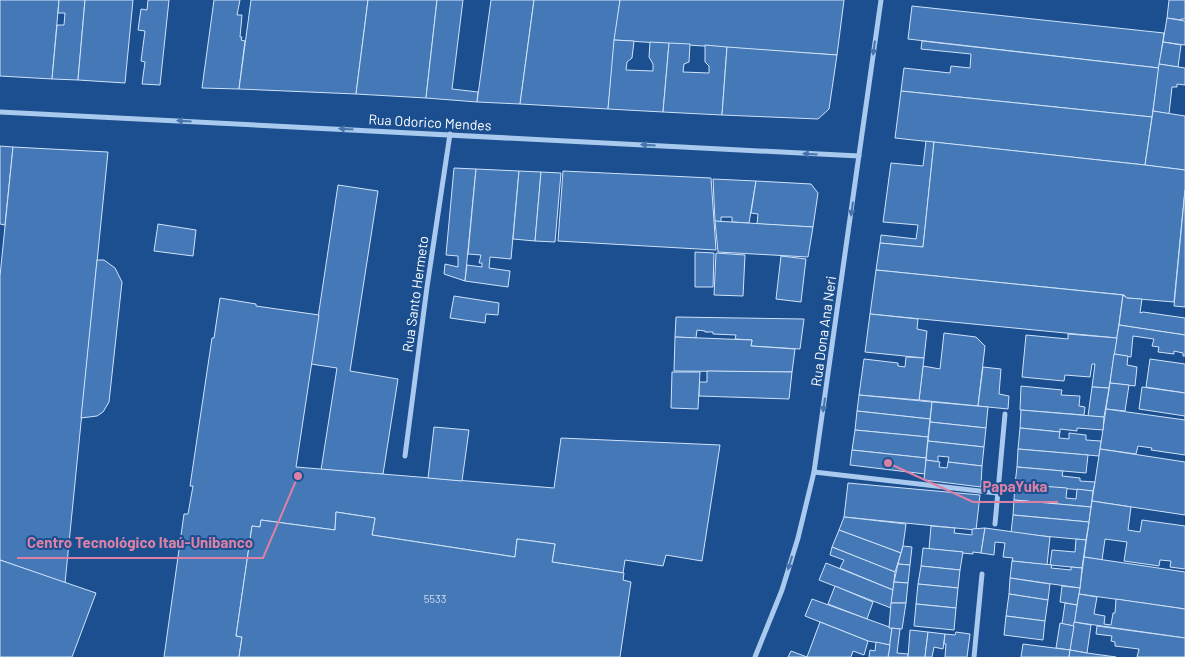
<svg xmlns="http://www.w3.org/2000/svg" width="1185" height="657" font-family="Barlow,sans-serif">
<rect width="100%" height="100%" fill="#1b4f8f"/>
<!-- building -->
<g fill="#4478b7" stroke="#cfe3fa">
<polygon points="0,0 59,0 52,79 0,76"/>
<polygon points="59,0 85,0 78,80 52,79 57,25 64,25 65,13 58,13"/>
<polygon points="85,0 133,0 125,83 78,80"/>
<polygon points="148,0 169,0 160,85 142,84 145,62 141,61 145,31 138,30 141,9 147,10"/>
<polygon points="214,0 240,0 237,15 242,15 240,37 242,37 241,40 245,41 239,89 202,88"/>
<polygon points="251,0 368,0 356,94 239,89"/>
<polygon points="368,0 437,0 426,98 356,94"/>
<polygon points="437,0 463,0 452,89 478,92 477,102 426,98"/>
<polygon points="491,0 534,0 520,104 477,102"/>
<polygon points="534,0 620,0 608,109 520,104"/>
<polygon points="620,0 844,0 837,55 614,40"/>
<polygon points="1169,0 1185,0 1185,19 1181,19 1181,20 1167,18"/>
<polygon points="912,6 1164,33 1159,68 908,39"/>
<polygon points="1167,18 1185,21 1185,45 1163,42"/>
<polygon points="614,40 634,41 632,58 627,62 626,70 653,71 653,64 649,57 650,42 669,43 663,112 608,109"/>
<polygon points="922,41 1159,68 1152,117 901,91 904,68 950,73 951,66 970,68 971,54 921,49"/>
<polygon points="1163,42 1181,45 1178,67 1159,64"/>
<polygon points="669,43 690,44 689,62 684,64 683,72 709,73 709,66 705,62 705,45 727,47 722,115 663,112"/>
<polygon points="727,47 837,55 829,109 818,119 722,115"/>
<polygon points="1159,64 1185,68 1185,85 1177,84 1177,87 1172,87 1169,114 1153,111"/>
<polygon points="901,91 1152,117 1145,165 895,138"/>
<polygon points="1153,111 1185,116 1185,170 1145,165"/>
<polygon points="926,141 934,142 923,247 880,243 881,235 916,239 918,225 883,222 891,163 923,166"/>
<polygon points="934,142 1145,165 1185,170 1185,190 1174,302 1127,298 1124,295 876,270 880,243 923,247"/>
<polygon points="0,146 13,147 5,225 0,224"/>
<polygon points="13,147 108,152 65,583 0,560 0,276"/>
<polygon points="454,168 476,169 465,281 444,274 445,264 458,267 458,256 446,255"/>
<polygon points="476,169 519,171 511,259 490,257 489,268 510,271 508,287 465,281 467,265 482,267 482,263 479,263 481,255 468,254"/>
<polygon points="519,171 541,172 535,241 513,239"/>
<polygon points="563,171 711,178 716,250 558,241"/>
<polygon points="541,172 561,173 555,242 535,241"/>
<polygon points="713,179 756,181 749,223 732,222 732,217 721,217 721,222 715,221"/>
<polygon points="756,181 811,184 818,193 813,227 757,224 758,214 751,213"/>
<polygon points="338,185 378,191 350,371 398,379 383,474 321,470 337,368 311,364"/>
<polygon points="1185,190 1185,307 1174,306"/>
<polygon points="715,221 813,227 808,257 718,252"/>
<polygon points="158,224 196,230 193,256 154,251"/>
<polygon points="695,252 714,253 713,287 695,287"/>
<polygon points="716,253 745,255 743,296 714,295"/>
<polygon points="781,256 806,259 801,302 776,299"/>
<polygon points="97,260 104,260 115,268 122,282 109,402 103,412 97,416 81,418"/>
<polygon points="876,270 1123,295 1117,338 870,314"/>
<polygon points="1123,295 1127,298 1142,299 1140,313 1143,312 1185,318 1185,335 1119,325"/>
<polygon points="454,296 499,303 498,315 486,314 485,323 450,318"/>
<polygon points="220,298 256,304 256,306 319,315 296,467 554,488 561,438 720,445 702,561 666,555 663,566 625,560 623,573 552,562 555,544 517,539 515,557 372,535 375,518 336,512 335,530 261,520 260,527 252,526 236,636 242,637 239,657 164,657 184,514 188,514 193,486 190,486 212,338 214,338"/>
<polygon points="870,314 918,319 917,329 927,331 924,358 865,352"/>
<polygon points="676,317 804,319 800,349 751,346 752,340 735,339 736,335 713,334 713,332 705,332 705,331 697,330 696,338 675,337"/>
<polygon points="1119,325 1185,335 1185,356 1183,356 1183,353 1174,351 1174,354 1158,352 1159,347 1152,346 1154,339 1133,336 1131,357 1114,354"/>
<polygon points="944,333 976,337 985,346 978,406 919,400 923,366 940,369"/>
<polygon points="1068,334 1117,338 1109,388 1092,387 1095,364 1092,364 1090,377 1065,375 1064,381 1022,377 1026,335 1068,339"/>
<polygon points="675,337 752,340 751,346 795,349 792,372 674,371"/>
<polygon points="1114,354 1128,356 1127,365 1137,367 1135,386 1110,383"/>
<polygon points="906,357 924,358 919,400 859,395 864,359 898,363 898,366 905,367"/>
<polygon points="1150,359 1185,364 1185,393 1146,387"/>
<polygon points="983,367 1001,369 999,394 1009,396 1008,409 978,406"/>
<polygon points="707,371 792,372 789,399 699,396 699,382 707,382"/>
<polygon points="672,372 700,372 698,409 671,408"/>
<polygon points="1110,383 1129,385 1125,411 1106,409"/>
<polygon points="1021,386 1062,390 1061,395 1080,396 1079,406 1085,407 1084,415 1020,410"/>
<polygon points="1092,387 1109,388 1104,417 1088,416"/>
<polygon points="1142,387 1185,393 1185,420 1185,416 1139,409"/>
<polygon points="859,395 932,402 930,419 857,411"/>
<polygon points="932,402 988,407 986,428 930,422"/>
<polygon points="1106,409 1185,420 1185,455 1151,450 1152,448 1138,446 1136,454 1100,449"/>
<polygon points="1021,410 1104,417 1103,430 1077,428 1077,431 1060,429 1060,432 1020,428"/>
<polygon points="857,411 930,419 928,437 855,430"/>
<polygon points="930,422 986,428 984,447 928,441"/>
<polygon points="434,427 469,430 462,481 428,478"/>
<polygon points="1020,428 1060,432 1059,438 1069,439 1069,433 1086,435 1086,440 1101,441 1099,456 1018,449"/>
<polygon points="855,430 928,437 926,458 852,450"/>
<polygon points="928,441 984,447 982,466 948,462 949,457 938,456 938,462 926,460"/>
<polygon points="1018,449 1088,455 1086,473 1017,467"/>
<polygon points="1100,449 1185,462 1185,515 1092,501"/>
<polygon points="852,450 926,458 925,474 850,465"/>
<polygon points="926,460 940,462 939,467 947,468 948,462 982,466 981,487 924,480"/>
<polygon points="1017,467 1063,471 1062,476 1080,478 1080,481 1095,482 1093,491 1015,484"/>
<polygon points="848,483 980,495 976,530 844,517"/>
<polygon points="1015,484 1067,488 1066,498 1076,499 1077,489 1093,491 1091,507 1014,500"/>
<polygon points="1014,500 1091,507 1089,522 1013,515"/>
<polygon points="1092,501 1131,507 1128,530 1140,532 1142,520 1185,526 1185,569 1170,567 1171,561 1160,560 1159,566 1124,561 1127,542 1105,539 1102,560 1084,557"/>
<polygon points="336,512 375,518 372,535 515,557 517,539 555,544 552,562 624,573 623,580 631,582 620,657 239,657 242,637 236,636 252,526 260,527 261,520 335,530"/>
<polygon points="1013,515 1089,522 1086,540 1011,533"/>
<polygon points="844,517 906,524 903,546 901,553 839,530"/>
<polygon points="931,526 955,528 954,533 972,535 972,529 985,528 981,553 973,552 973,554 962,553 963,552 929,549"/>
<polygon points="985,528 1050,537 1047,565 1012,561 1013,558 1003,557 1005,543 995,542 994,555 981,553"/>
<polygon points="839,530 901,553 895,572 832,547"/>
<polygon points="1076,539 1086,540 1082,568 1050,565 1052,550 1075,552"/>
<polygon points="903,546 912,547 910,565 898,564"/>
<polygon points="832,547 895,572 893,590 840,568 844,560 830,555"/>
<polygon points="923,548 963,552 960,570 921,566"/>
<polygon points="1084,557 1185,572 1185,609 1079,594"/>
<polygon points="0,560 96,593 72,657 0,657"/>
<polygon points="1012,561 1052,565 1051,568 1071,570 1071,567 1082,568 1080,588 1010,578"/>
<polygon points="826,563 893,590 891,608 819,580"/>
<polygon points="898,564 910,565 908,583 894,582"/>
<polygon points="921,566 960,570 958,588 918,584"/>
<polygon points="1010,578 1050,584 1048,600 1009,594"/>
<polygon points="894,582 908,583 906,603 891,603"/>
<polygon points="918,584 958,588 956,608 916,604"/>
<polygon points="835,586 873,602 867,619 828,604"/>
<polygon points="1062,586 1080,588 1077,605 1060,602"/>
<polygon points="1009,594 1048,600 1045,621 1006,616"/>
<polygon points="1079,594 1097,597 1094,614 1105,616 1104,624 1111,625 1113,613 1115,613 1116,599 1185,609 1185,638 1074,622"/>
<polygon points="812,599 892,628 890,645 868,641 805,616"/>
<polygon points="891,603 906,603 902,629 889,628"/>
<polygon points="1065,603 1077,605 1074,626 1062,624"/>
<polygon points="916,604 956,608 954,630 914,626"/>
<polygon points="1006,616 1045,621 1043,640 1004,635"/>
<polygon points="820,622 868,641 864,655 853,651 851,657 807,657"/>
<polygon points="1074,622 1091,625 1087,653 1070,650"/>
<polygon points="1060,623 1074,626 1070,650 1056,648"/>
<polygon points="1097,626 1185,638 1185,657 1137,657 1139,649 1115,646 1115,642 1111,641 1112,636 1096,634"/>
<polygon points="892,628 900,629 897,653 908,654 908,657 888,657"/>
<polygon points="910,630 928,632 925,657 908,657"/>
<polygon points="928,632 945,634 943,649 934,647 932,657 925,657"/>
<polygon points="956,632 970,634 967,657 945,657 946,644 944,644 945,634 955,635"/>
<polygon points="876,642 890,645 888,657 869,657 870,650 875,651"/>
<polygon points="1023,644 1070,650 1069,657 1021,657"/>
<polygon points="1070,650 1087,653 1116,657 1069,657"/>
<polygon points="791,651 807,657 788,657"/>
</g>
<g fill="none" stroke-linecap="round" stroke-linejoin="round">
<!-- minor -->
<g stroke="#a9c9ee" stroke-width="5">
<polyline points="0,112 859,156"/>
<polyline points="405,456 427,287 450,134"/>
<polyline points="814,472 997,493"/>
<polyline points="995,524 1005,414"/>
<polyline points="755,657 782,590 798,538 814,472 881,0"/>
<polyline points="974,657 982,574"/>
</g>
</g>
<!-- one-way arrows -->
<defs><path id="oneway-solid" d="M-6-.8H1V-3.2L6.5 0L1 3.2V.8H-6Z" transform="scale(1.25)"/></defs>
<g fill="#4674ac">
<use href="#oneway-solid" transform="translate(874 48) rotate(98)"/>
<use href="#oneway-solid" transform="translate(184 121) rotate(-177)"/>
<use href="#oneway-solid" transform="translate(346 129) rotate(-177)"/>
<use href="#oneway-solid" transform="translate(648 145) rotate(-177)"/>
<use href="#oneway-solid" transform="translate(810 154) rotate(-177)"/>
<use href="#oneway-solid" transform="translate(852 209) rotate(98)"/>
<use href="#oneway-solid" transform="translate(824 405) rotate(98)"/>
<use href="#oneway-solid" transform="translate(790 563) rotate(107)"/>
</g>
<g text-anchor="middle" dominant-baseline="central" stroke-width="4" stroke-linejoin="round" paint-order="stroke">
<!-- number labels -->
<g font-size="11" fill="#d0dded">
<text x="435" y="598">5533</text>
</g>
<!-- street labels -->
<g font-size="14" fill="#fff" stroke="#1b4f8f">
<text transform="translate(430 122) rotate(3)">Rua Odorico Mendes</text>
<text transform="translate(415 294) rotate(-82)">Rua Santo Hermeto</text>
<text transform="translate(823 331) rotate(-82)">Rua Dona Ana Neri</text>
</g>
</g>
<!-- callouts -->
<path fill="none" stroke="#dd80a5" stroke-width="2" d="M888 463L973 502H1058M298 476L263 558H17"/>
<g fill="#dd80a5" stroke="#1b4f8f" stroke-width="2">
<circle cx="888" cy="463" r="5"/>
<circle cx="298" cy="476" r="5"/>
</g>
<g font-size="15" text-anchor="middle" font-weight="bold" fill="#dd80a5" stroke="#1b4f8f" stroke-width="4" stroke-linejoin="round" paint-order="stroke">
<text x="1015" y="492">PapaYuka</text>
<text x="140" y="548">Centro Tecnológico Itaú-Unibanco</text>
</g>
</svg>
